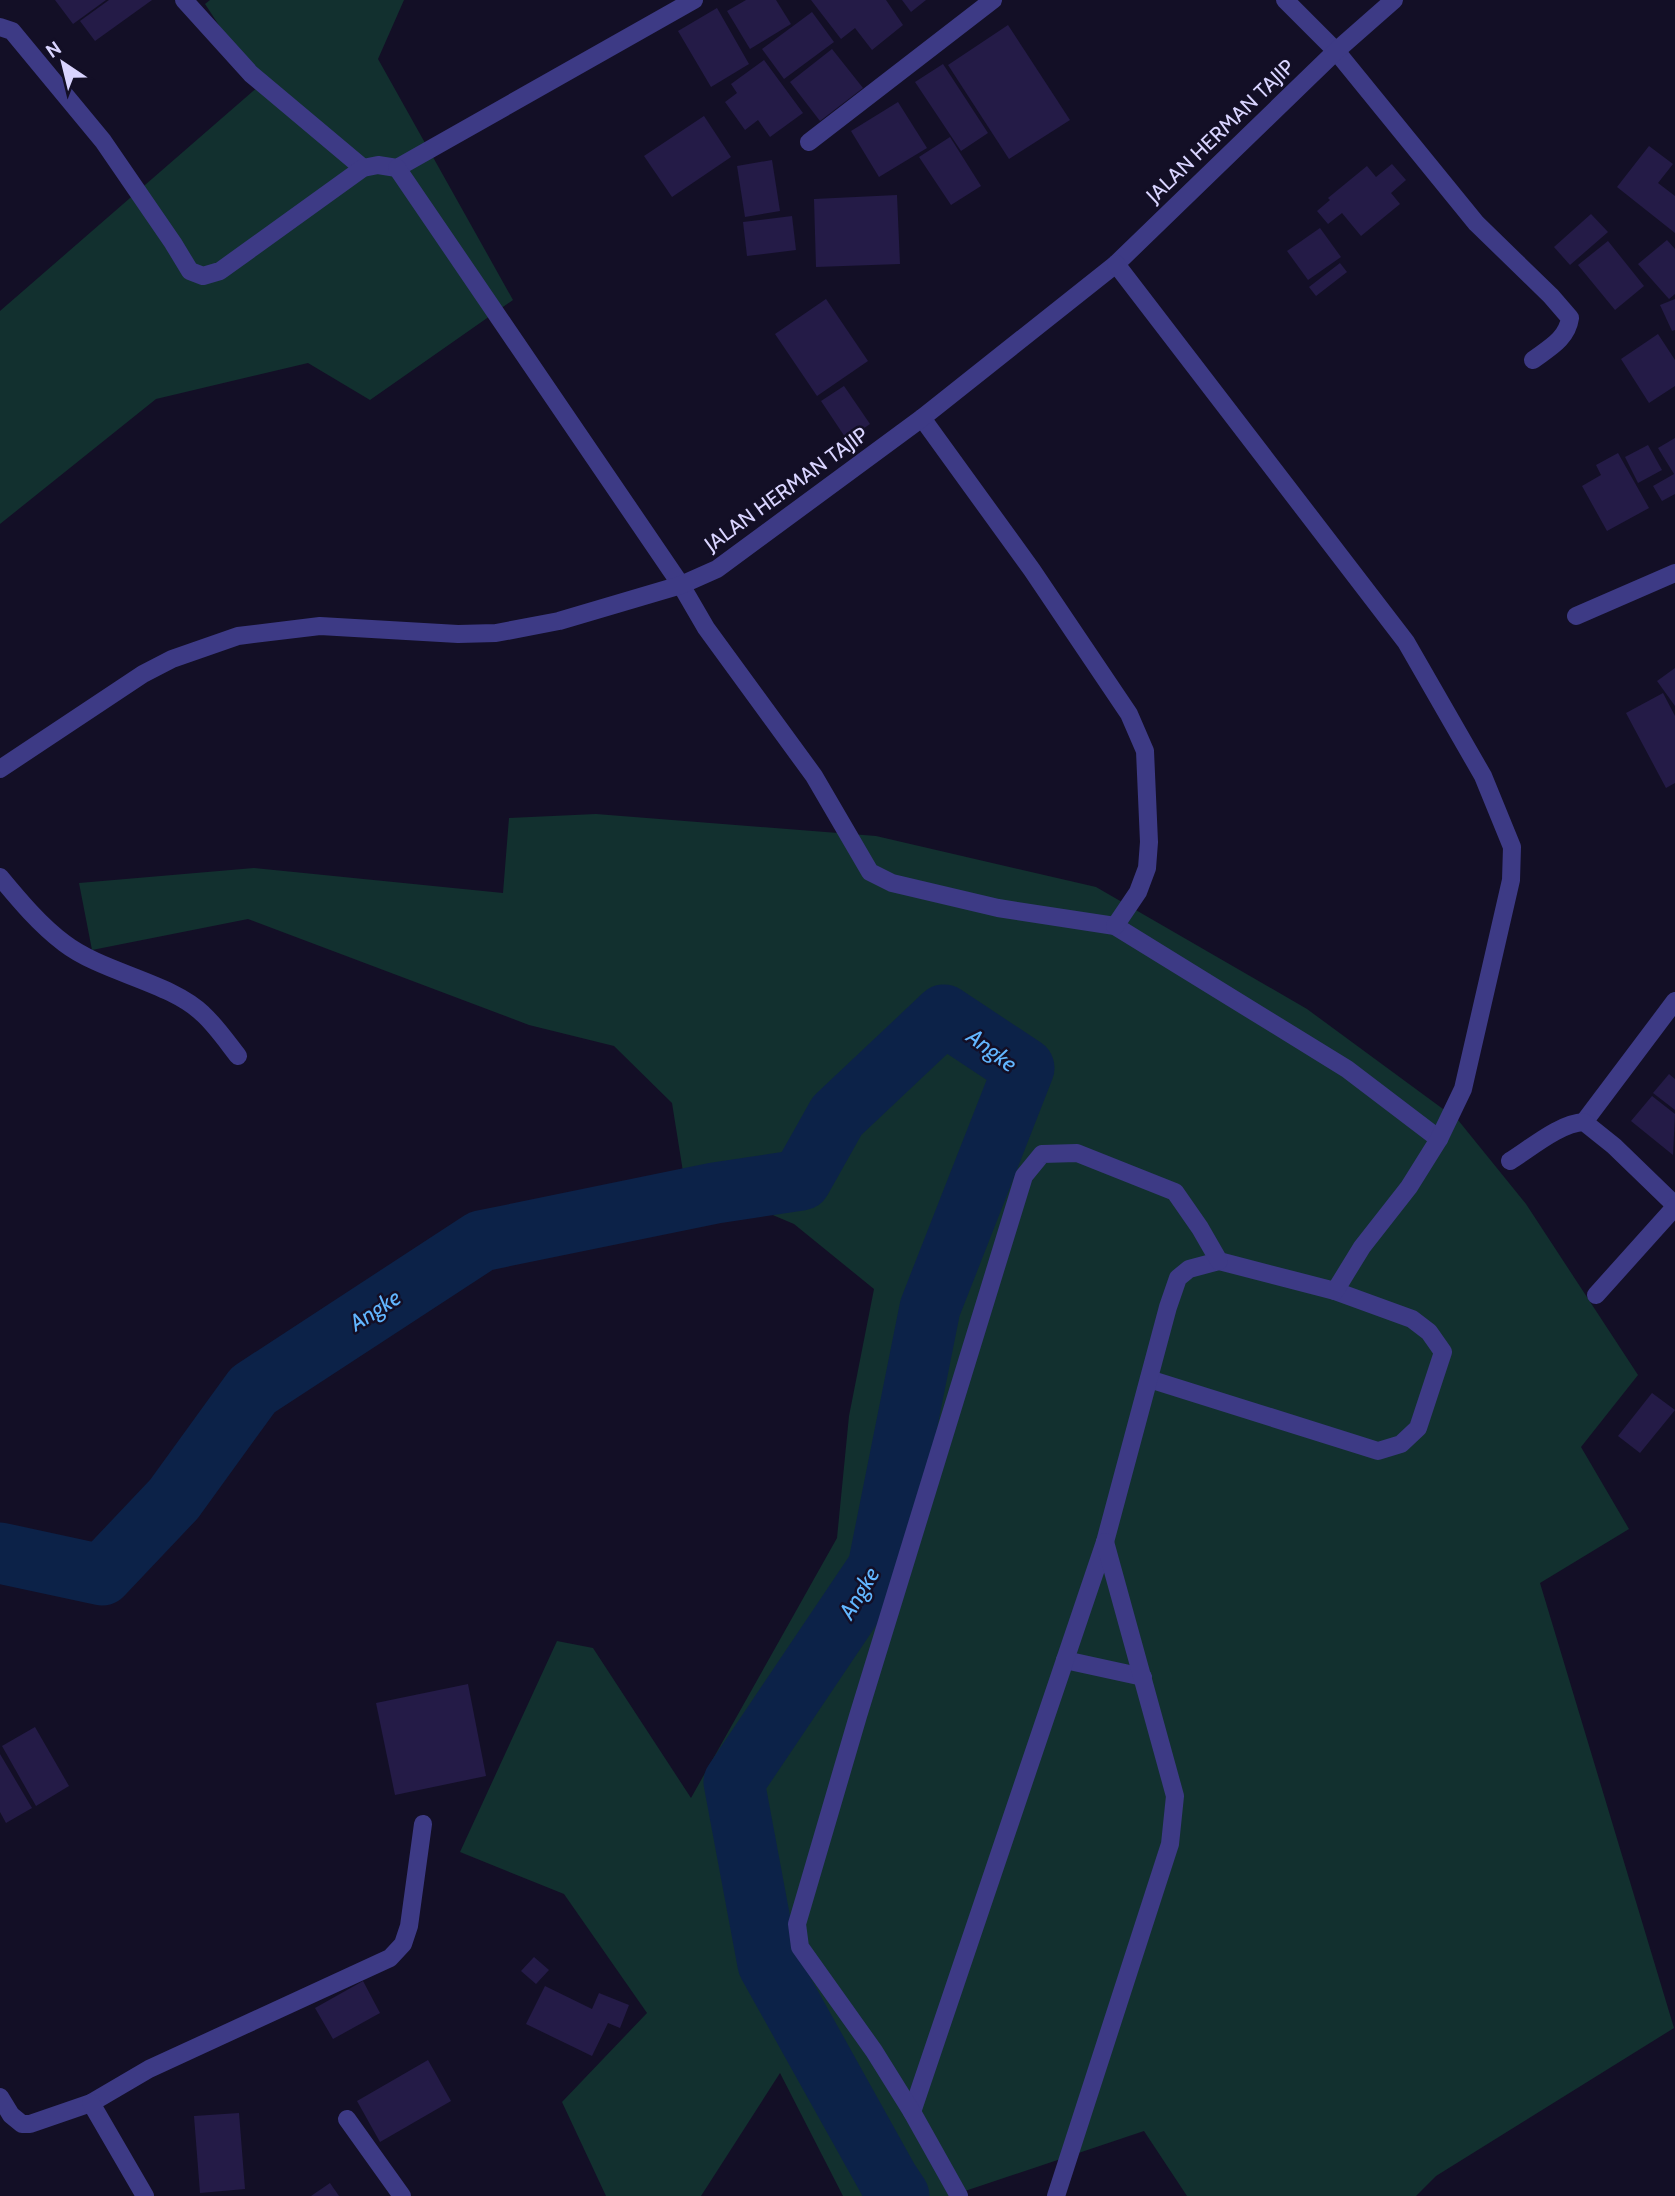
<svg xmlns="http://www.w3.org/2000/svg" width="1675" height="2196" font-family="Cabin,sans-serif">
<rect width="100%" height="100%" fill="#130f26"/>
<!-- green -->
<g fill="#12302f">
<polygon points="210,0 404,0 378,59 513,300 370,400 308,363 156,399 0,524 0,311 259,86 205,4"/>
<polygon points="596,814 876,836 1096,887 1307,1009 1458,1120 1526,1204 1638,1375 1581,1447 1629,1529 1540,1583 1674,2028 1436,2176 1416,2196 1187,2196 1144,2131 950,2196 843,2196 780,2073 701,2196 606,2196 562,2102 647,2013 564,1894 460,1852 557,1641 593,1648 691,1798 837,1538 849,1416 874,1289 794,1224 684,1178 672,1103 614,1046 529,1025 248,919 92,950 79,883 254,868 503,893 509,818"/>
</g>
<g fill="none" stroke-linecap="round" stroke-linejoin="round">
<!-- river -->
<polyline stroke="#0c2248" stroke-width="61" points="0,1553 102,1575 174,1499 253,1390 481,1241 715,1193 801,1180 837,1116 944,1015 1024,1068 930,1308 878,1568 734,1782 768,1964 889,2181 899,2196"/>
</g>
<!-- building -->
<g fill="#241b47">
<polygon points="55,0 106,0 73,24"/>
<polygon points="109,0 152,0 95,41 80,21"/>
<polygon points="746,0 776,0 791,24 750,49 727,11"/>
<polygon points="811,0 886,0 903,25 872,50 855,28 841,39"/>
<polygon points="902,0 926,0 911,12"/>
<polygon points="717,8 749,64 711,87 678,31"/>
<polygon points="812,12 834,42 784,79 762,49"/>
<polygon points="1008,25 1070,120 1009,159 948,65"/>
<polygon points="832,49 863,88 820,121 790,82"/>
<polygon points="764,60 803,113 770,137 758,120 745,130 725,102 737,93 731,84"/>
<polygon points="943,64 988,133 961,151 915,82"/>
<polygon points="898,102 927,148 879,177 851,131"/>
<polygon points="704,116 731,157 672,197 644,156"/>
<polygon points="950,137 981,186 951,205 919,157"/>
<polygon points="1649,146 1673,164 1658,183 1675,196 1675,233 1617,187"/>
<polygon points="772,160 780,211 745,217 737,166"/>
<polygon points="1392,164 1406,180 1391,193 1400,204 1361,236 1342,213 1328,224 1317,211 1330,200 1328,198 1367,166 1376,177"/>
<polygon points="897,195 900,264 816,267 814,199"/>
<polygon points="1591,214 1608,232 1570,265 1554,247"/>
<polygon points="792,216 796,250 747,256 743,222"/>
<polygon points="1320,228 1341,257 1308,280 1287,251"/>
<polygon points="1667,240 1675,249 1675,294 1669,299 1638,264"/>
<polygon points="1608,241 1644,286 1615,310 1578,265"/>
<polygon points="1340,263 1347,272 1316,296 1309,287"/>
<polygon points="826,299 868,361 817,396 775,334"/>
<polygon points="1675,299 1675,330 1672,331 1660,305"/>
<polygon points="1658,334 1675,360 1675,386 1649,403 1621,359"/>
<polygon points="844,386 870,424 847,440 821,401"/>
<polygon points="1675,438 1675,494 1662,501 1653,486 1674,474 1658,448"/>
<polygon points="1648,445 1662,470 1638,483 1625,457"/>
<polygon points="1618,453 1649,508 1607,531 1582,486 1601,475 1596,465"/>
<polygon points="1675,668 1675,706 1657,681"/>
<polygon points="1663,693 1675,716 1675,783 1666,788 1626,713"/>
<polygon points="1669,1074 1675,1079 1675,1110 1653,1093"/>
<polygon points="1652,1096 1675,1114 1673,1155 1631,1121"/>
<polygon points="1652,1393 1675,1410 1640,1453 1618,1436"/>
<polygon points="468,1684 486,1776 395,1795 376,1703"/>
<polygon points="35,1727 69,1786 36,1806 2,1746"/>
<polygon points="0,1754 32,1808 6,1823 0,1812"/>
<polygon points="534,1957 549,1970 536,1984 521,1971"/>
<polygon points="363,1981 380,2013 333,2039 315,2008"/>
<polygon points="545,1986 592,2009 599,1993 629,2005 620,2028 608,2023 592,2056 526,2024"/>
<polygon points="428,2060 451,2101 380,2142 357,2101"/>
<polygon points="239,2113 245,2189 200,2193 194,2116"/>
<polygon points="330,2183 339,2196 311,2196"/>
</g>
<g fill="none" stroke-linecap="round" stroke-linejoin="round">
<!-- minor -->
<g stroke="#3d3a85" stroke-width="18">
<polyline points="184,0 251,74 363,168"/>
<path d="M1285 0 1336 51 1476 223 1551 296 1570 318C1567 339 1549 348 1533 360"/>
<polyline points="0,27 12,31 103,141 173,243 190,271 203,276 220,271 363,168 378,165 397,168 694,0"/>
<polyline points="809,142 993,0"/>
<polyline points="397,168 681,585 706,628 814,776 870,872 892,883 998,908 1115,926 1347,1069 1439,1139"/>
<polyline points="922,418 1032,570 1129,714 1145,751 1149,842 1147,868 1138,892 1115,926"/>
<polyline points="1576,616 1675,573"/>
<polyline points="0,769 143,674 172,659 238,636 320,626 458,634 496,633 559,621 681,585 717,569 922,418 1116,264 1336,51 1394,0"/>
<path d="M0 877C19 900 40 925 64 943 103 973 170 982 203 1014 216 1026 227 1042 238 1056"/>
<polyline points="1584,1122 1675,1001"/>
<path d="M1510 1161C1531 1148 1560 1123 1584 1122L1614 1146 1675 1205"/>
<polyline points="1596,1295 1675,1207"/>
<polyline points="1149,1379 1378,1451 1401,1444 1418,1428 1443,1352 1429,1332 1412,1319 1335,1291"/>
<polyline points="1065,1660 1143,1677"/>
<polyline points="0,2097 11,2115 22,2124 30,2124 91,2103 149,2069 390,1958 403,1944 409,1926 423,1824"/>
<polyline points="91,2103 145,2196"/>
<polyline points="912,2112 1105,1542 1168,1307 1178,1278 1189,1269 1219,1261 1335,1291 1362,1247 1409,1187 1439,1139 1463,1089 1511,880 1512,847 1483,776 1406,642 1116,264"/>
<polyline points="347,2119 402,2196"/>
<polyline points="959,2196 912,2112 874,2051 800,1947 797,1924 858,1716 1024,1176 1042,1154 1077,1153 1175,1192 1200,1228 1219,1261"/>
<polyline points="1056,2196 1170,1844 1175,1796 1105,1542"/>
</g>
</g>
<g text-anchor="middle" dominant-baseline="central" stroke-width="5" stroke-linejoin="round" paint-order="stroke">
<!-- street labels -->
<g font-size="21" fill="#d9d4ff" stroke="#130f26">
<text transform="translate(1220 131) rotate(-44)">JALAN HERMAN TAJIP</text>
<text transform="translate(786 489) rotate(-36)">JALAN HERMAN TAJIP</text>
</g>
<!-- water labels -->
<g font-size="23" font-style="italic" fill="#62b6ff" stroke="#130f26">
<text transform="translate(992 1050) rotate(37)">Angke</text>
<text transform="translate(375 1310) rotate(-33)">Angke</text>
<text transform="translate(859 1593) rotate(-59)">Angke</text>
</g>
</g>
<!-- north arrow -->
<g transform="translate(63 63) rotate(325)" stroke="#130f26" stroke-width="5" paint-order="stroke">
<path d="M0-5L12 26L0 18L-12 26Z" fill="#d9d4ff"/>
<text y="-10" font-size="19" font-weight="bold" text-anchor="middle" fill="#d9d4ff">N</text>
</g>
</svg>
